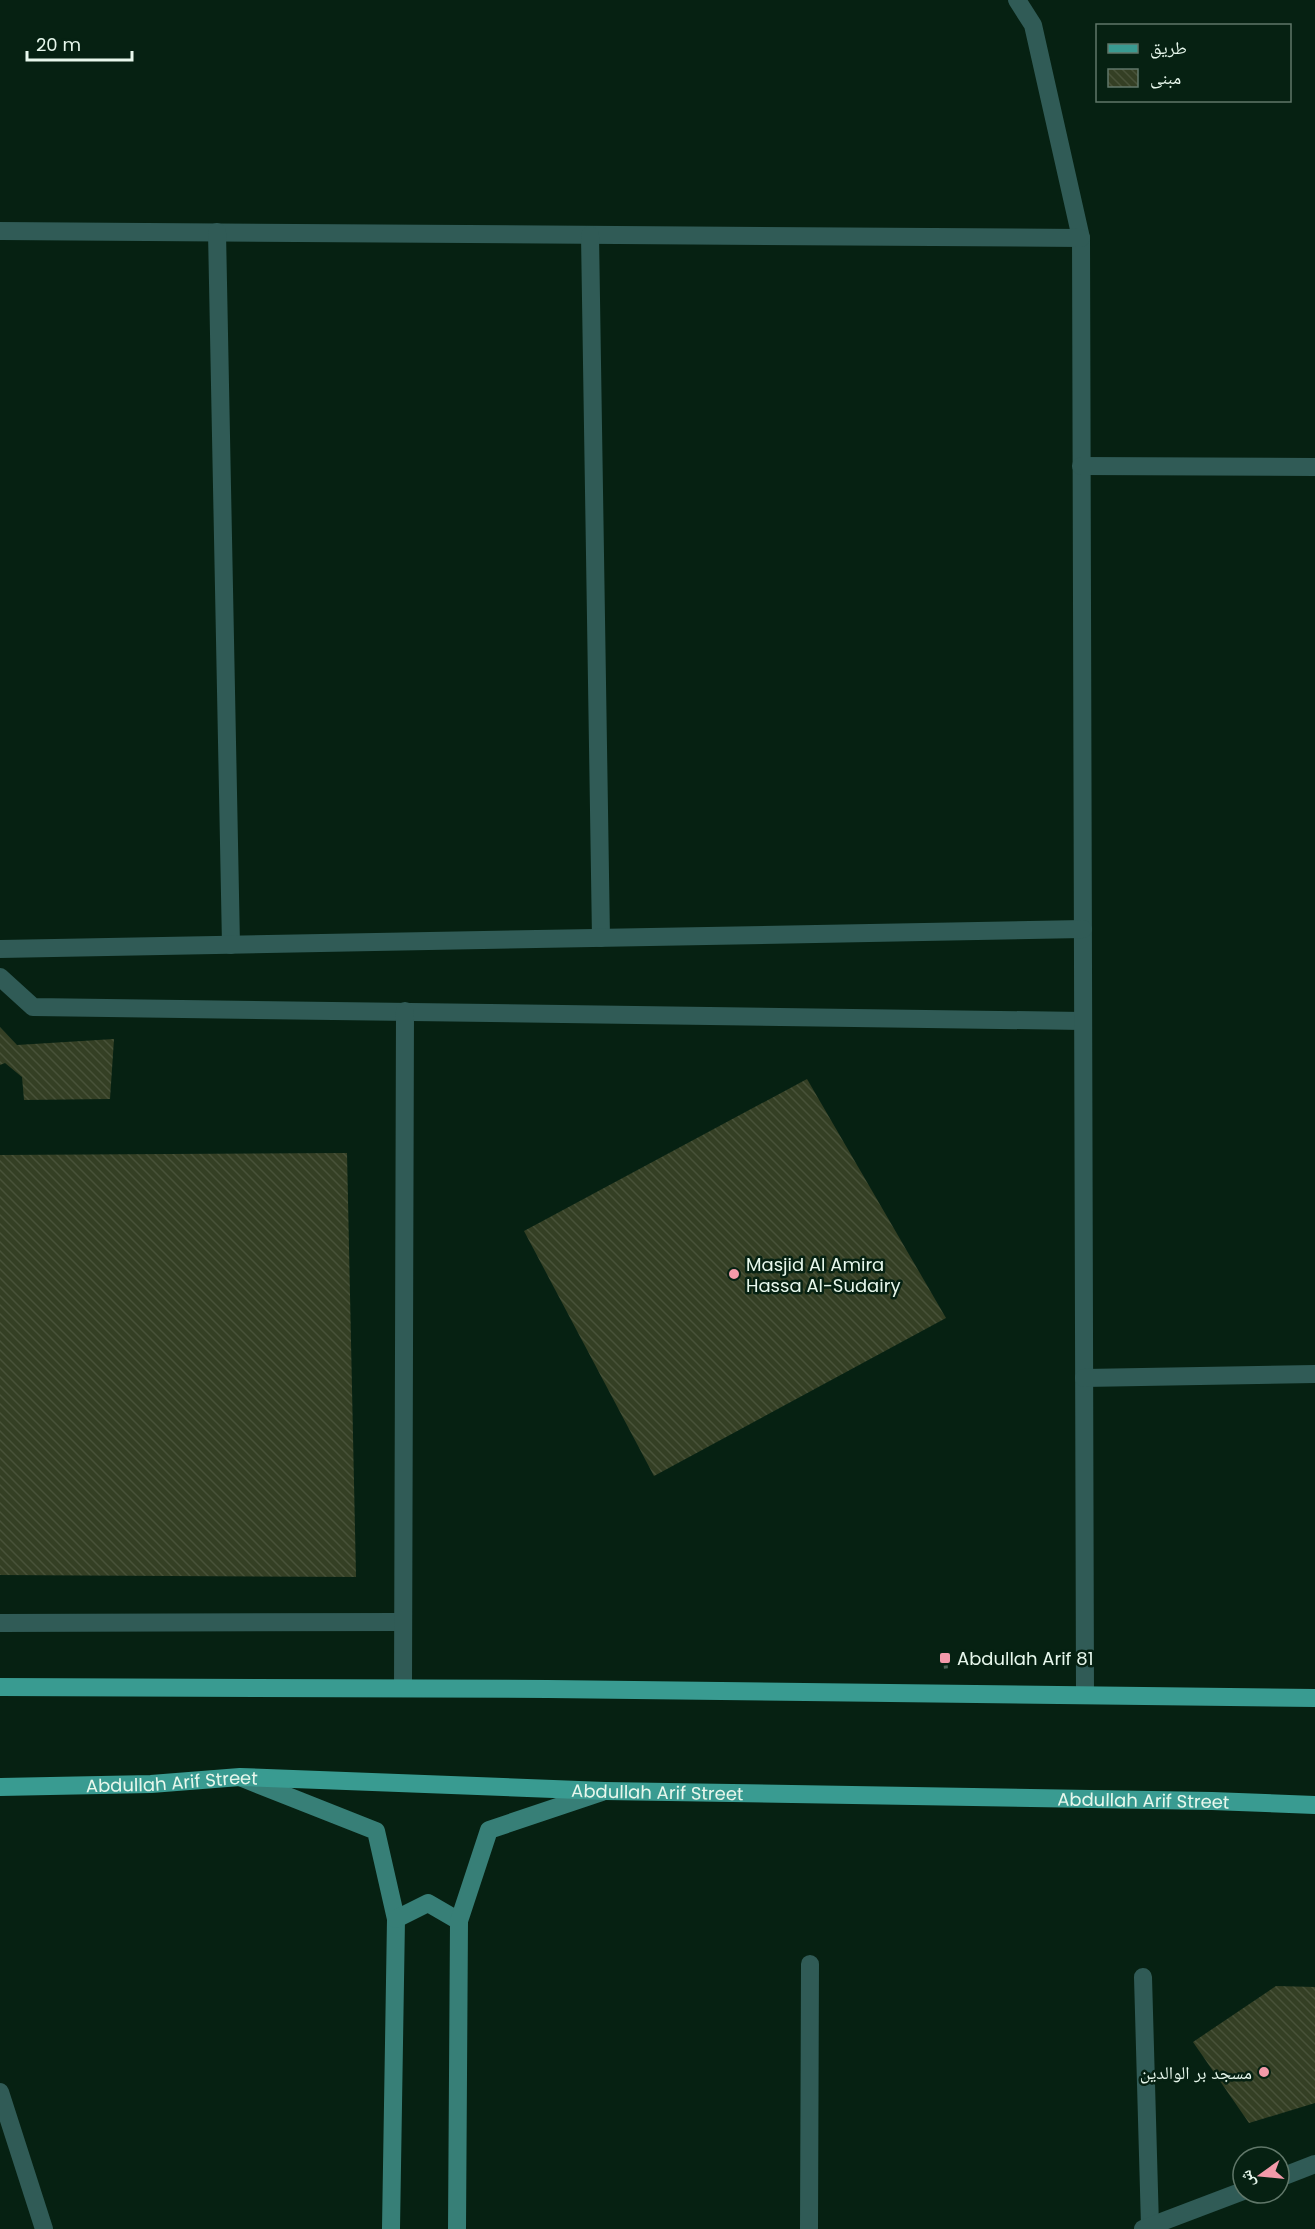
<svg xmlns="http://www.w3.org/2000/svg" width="1315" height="2229" font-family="Poppins,'Noto Naskh Arabic',sans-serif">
<defs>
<pattern id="building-back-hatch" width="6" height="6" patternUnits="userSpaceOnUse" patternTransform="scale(1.5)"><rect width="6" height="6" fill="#343f24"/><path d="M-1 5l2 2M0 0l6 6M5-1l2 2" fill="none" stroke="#485239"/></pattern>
</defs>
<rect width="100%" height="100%" fill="#062112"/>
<!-- building -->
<g fill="url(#building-back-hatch)">
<polygon points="0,1027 17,1045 114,1039 110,1099 24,1100 22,1077 5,1063 0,1065"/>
<polygon points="807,1079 946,1318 654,1476 524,1231"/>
<polygon points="347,1153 356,1577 0,1575 0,1155"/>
<polygon points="1276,1986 1315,1987 1315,2103 1249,2123 1193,2042"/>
</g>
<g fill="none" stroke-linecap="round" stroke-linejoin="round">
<!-- path -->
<polyline stroke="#4c6456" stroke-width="4" stroke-dasharray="3 4.5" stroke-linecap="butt" points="945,1658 946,1669"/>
<!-- lane -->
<g stroke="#305b56" stroke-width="18">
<polyline points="0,977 33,1007 1083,1021"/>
<polyline points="0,1623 403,1622"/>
<polyline points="0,2092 44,2229"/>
</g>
<!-- street -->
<g stroke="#305b56" stroke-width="18">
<polyline points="1017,0 1033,25 1081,238 1085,1695"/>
<polyline points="0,231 1081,238"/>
<polyline points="217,232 231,945"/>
<polyline points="590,235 601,938"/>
<polyline points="1081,466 1315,467"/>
<polyline points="0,949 1083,929"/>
<polyline points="1084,1378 1315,1374"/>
<polyline points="403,1688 405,1011"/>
<polyline points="1143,1977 1150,2226"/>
<polyline points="1279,2178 1315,2164"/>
<polyline points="809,2229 810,1964"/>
<polyline points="1143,2229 1243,2191"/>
</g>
<!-- secondary -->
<g stroke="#377f77" stroke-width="18">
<polyline points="242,1778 376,1831 396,1919 391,2229"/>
<polyline points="396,1919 428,1903 459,1921"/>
<polyline points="457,2229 459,1921 489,1830 602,1792"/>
</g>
<!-- primary -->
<g stroke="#399b91" stroke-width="18">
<polyline points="0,1687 548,1689 1315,1698"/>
<path id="s1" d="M0 1787 151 1784 240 1777 605 1791 1212 1801 1315 1805"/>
</g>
</g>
<!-- markers -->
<g fill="#f39aaa" stroke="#062112" stroke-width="2">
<circle cx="734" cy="1274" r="6"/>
<rect x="939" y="1652" width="12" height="12" rx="3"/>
<circle cx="1264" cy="2072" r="6"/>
</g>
<g text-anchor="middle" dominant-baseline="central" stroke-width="5" stroke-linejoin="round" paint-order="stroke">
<!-- poi labels -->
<g font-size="18" fill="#e7f7ec" stroke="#062112" text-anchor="start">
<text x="746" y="1264">Masjid Al Amira<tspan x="746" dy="21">Hassa Al-Sudairy</tspan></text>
<text x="957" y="1658">Abdullah Arif 81</text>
<text x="1252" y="2072" text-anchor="end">مسجد بر الوالدين</text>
</g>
<!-- street labels -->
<g font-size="18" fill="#e7f7ec" stroke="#062112">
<text stroke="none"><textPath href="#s1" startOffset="172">Abdullah Arif Street</textPath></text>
<text stroke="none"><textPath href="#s1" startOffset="658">Abdullah Arif Street</textPath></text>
<text stroke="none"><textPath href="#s1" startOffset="1144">Abdullah Arif Street</textPath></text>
</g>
</g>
<!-- legend -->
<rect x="1096" y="24" width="195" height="78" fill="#062112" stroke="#607769" stroke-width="1.5"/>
<rect x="1108" y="44" width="30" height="9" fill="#399b91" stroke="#607769" stroke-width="1.5"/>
<text x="1150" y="54" font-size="18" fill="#e7f7ec">طريق</text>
<rect x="1108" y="69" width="30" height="18" fill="url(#building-back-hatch)" stroke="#607769" stroke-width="1.5"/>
<text x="1150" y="84" font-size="18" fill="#e7f7ec">مبنى</text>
<!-- north arrow -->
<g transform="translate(1261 2175) rotate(255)"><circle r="28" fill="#062112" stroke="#607769" stroke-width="1.5"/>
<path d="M0-4.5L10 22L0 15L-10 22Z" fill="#f39aaa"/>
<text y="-9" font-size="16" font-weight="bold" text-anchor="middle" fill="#e7f7ec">ش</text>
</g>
<!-- scale -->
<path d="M27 51v9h105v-9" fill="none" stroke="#e7f7ec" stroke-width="3"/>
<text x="36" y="51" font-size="18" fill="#e7f7ec" stroke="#062112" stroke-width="4.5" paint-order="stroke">20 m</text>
</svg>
